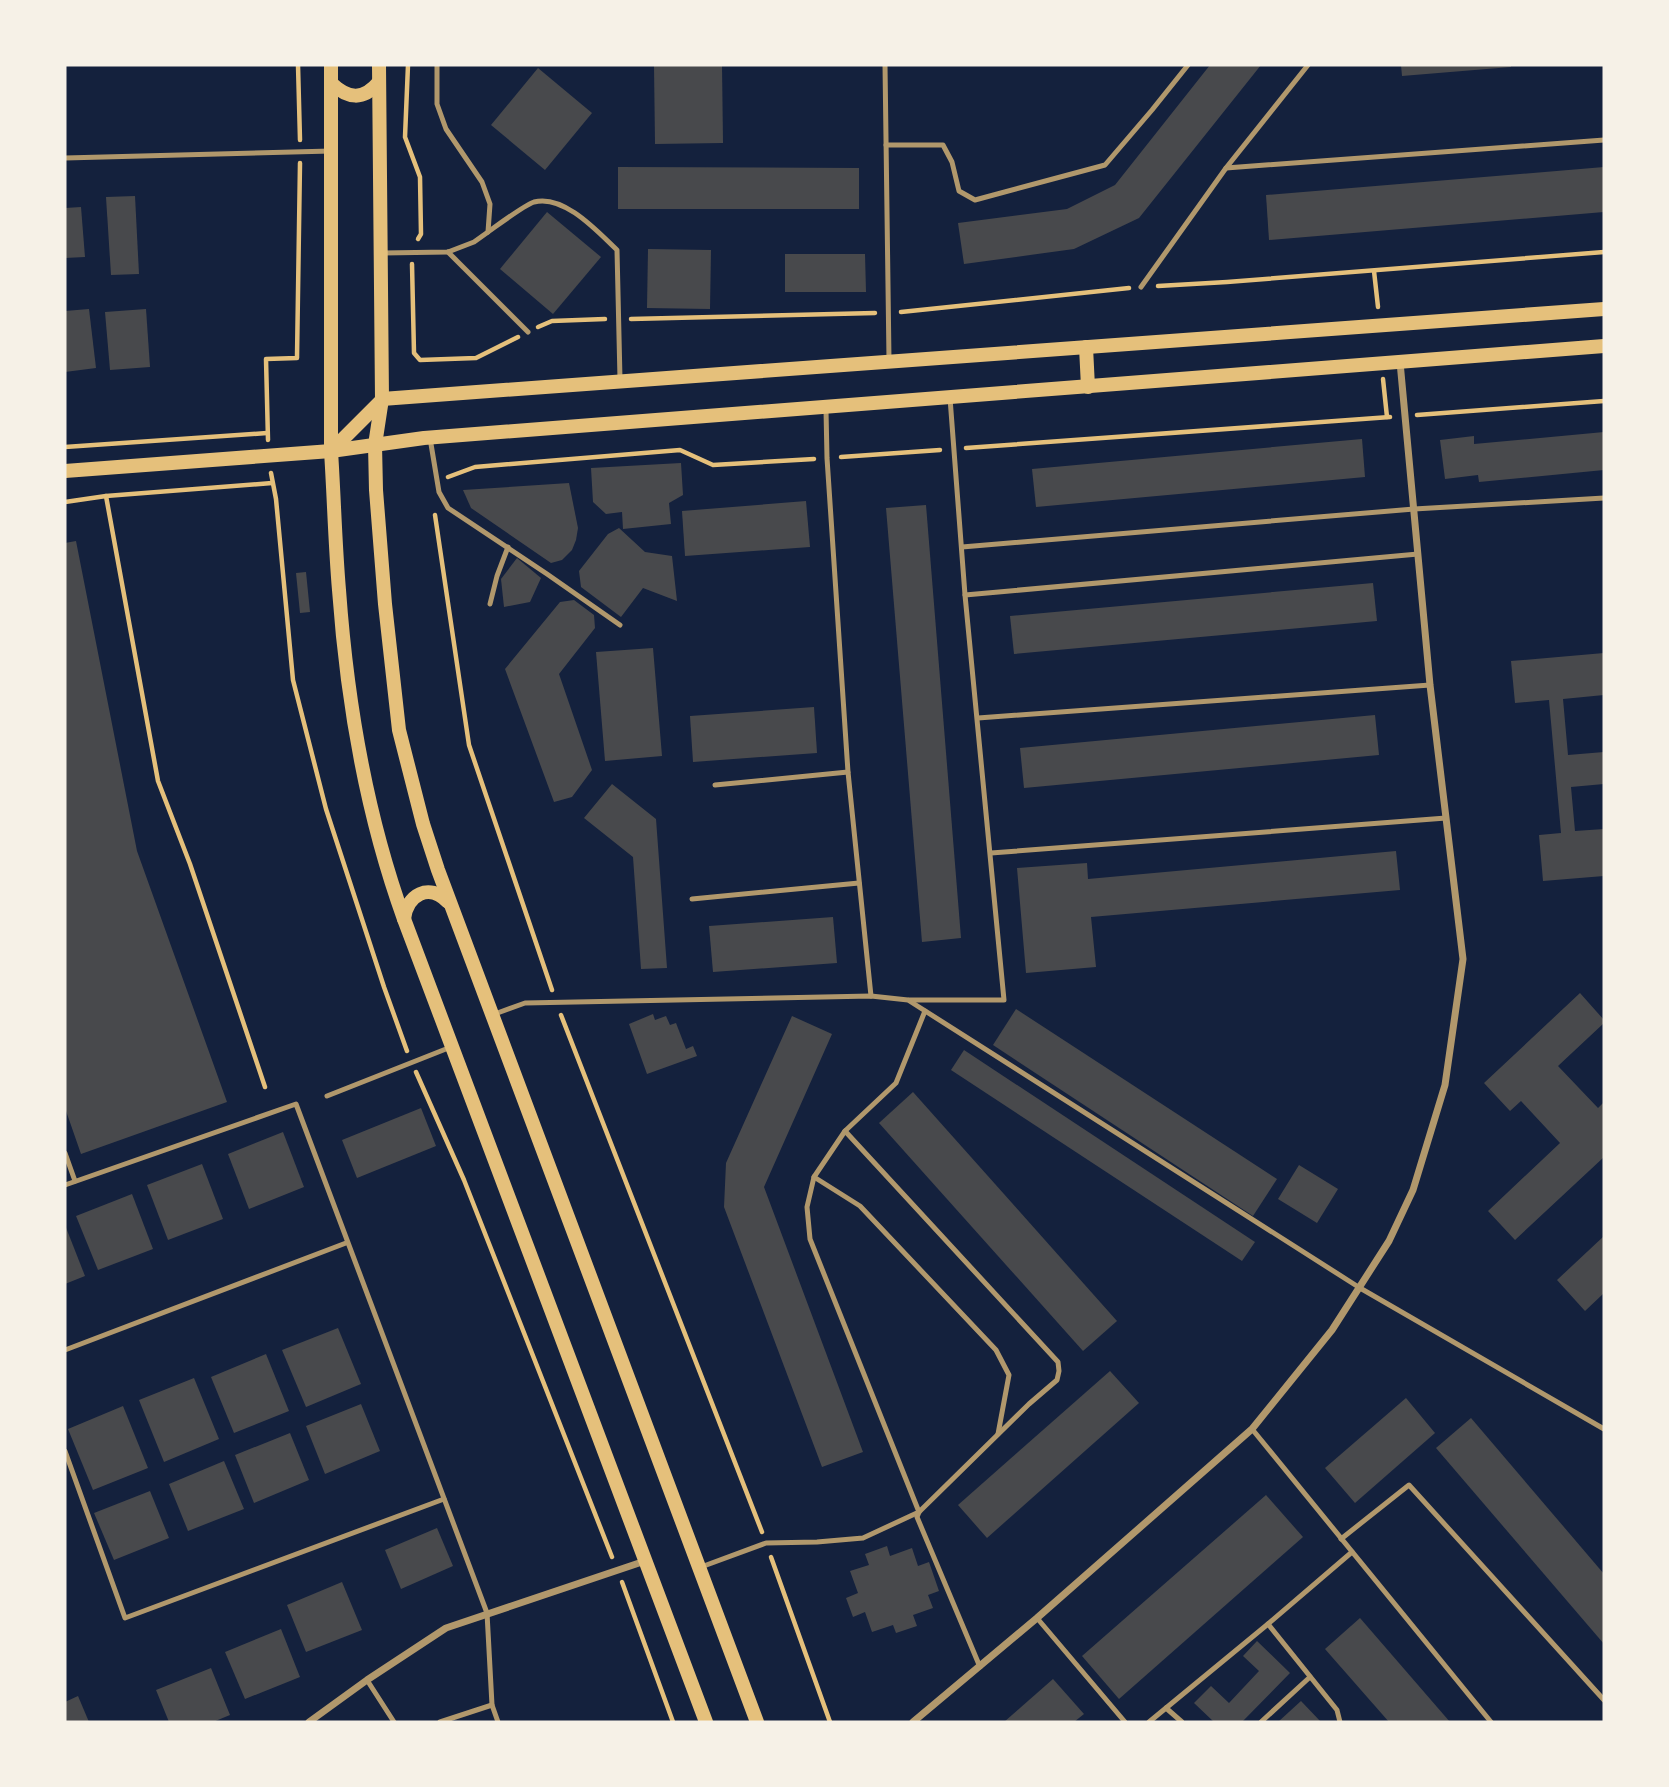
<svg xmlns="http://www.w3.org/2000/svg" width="1669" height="1787" font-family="Mulish,sans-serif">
<rect width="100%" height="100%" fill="#14213d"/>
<!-- building -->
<g fill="#48494c">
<polygon points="654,65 722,65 723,143 655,144"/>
<polygon points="1210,65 1261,65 1139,218 1074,249 964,264 958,223 1067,209 1115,185"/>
<polygon points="1401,65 1511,65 1511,67 1402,76"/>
<polygon points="538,68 592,113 545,170 491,125"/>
<polygon points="618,167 859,168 859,209 618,209"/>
<polygon points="1604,167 1604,212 1269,240 1266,195"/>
<polygon points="135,196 139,274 111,275 106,197"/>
<polygon points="81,207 85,257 65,258 65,208"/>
<polygon points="547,212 601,257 553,314 500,269"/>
<polygon points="648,249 711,250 710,309 647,308"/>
<polygon points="785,254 865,254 866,292 785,292"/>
<polygon points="89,309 96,368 65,372 65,311"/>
<polygon points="146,309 150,367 110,370 105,312"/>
<polygon points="1604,432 1604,470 1479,482 1478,475 1445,479 1440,440 1474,436 1474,444"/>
<polygon points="1362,439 1365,477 1036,507 1032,469"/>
<polygon points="681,463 683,495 669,503 671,524 623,529 622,512 606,514 593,502 591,468"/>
<polygon points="569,483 578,528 576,540 572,550 562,560 551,563 471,508 463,490"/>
<polygon points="806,501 810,547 685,556 682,511"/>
<polygon points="926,505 961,938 922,942 886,508"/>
<polygon points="619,528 645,552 672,556 677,601 643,588 621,617 581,587 579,571 608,534"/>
<polygon points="76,541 137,851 227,1102 81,1154 65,1108 65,543"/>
<polygon points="517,558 541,578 530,602 504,607 501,579"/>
<polygon points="306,572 310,612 300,613 296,573"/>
<polygon points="1373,583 1377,621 1014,654 1010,616"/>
<polygon points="574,600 594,615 595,628 559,674 592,770 572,797 554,802 505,669 560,602"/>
<polygon points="653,648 662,756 605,761 596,652"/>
<polygon points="1604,653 1604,695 1563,699 1568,755 1604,752 1604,784 1571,787 1575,831 1604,829 1604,876 1543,881 1539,835 1561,833 1549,700 1515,703 1511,661"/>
<polygon points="814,707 817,753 693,762 690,716"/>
<polygon points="1375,715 1379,755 1024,788 1020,748"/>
<polygon points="612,784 656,819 667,968 641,969 633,857 584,818"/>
<polygon points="1396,851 1400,890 1091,917 1096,967 1026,973 1017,868 1087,863 1088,879"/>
<polygon points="833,917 837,963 713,972 709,926"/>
<polygon points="1580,993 1604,1020 1604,1023 1558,1066 1598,1108 1604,1102 1604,1157 1515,1240 1488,1211 1560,1143 1521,1101 1510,1111 1484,1083"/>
<polygon points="1016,1009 1277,1179 1253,1216 993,1045"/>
<polygon points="653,1014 655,1020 666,1016 670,1025 676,1023 686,1049 693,1046 697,1056 647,1074 629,1024"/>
<polygon points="792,1016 832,1034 764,1187 863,1452 822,1467 724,1207 726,1163"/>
<polygon points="964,1050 1255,1242 1242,1261 951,1070"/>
<polygon points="913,1092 1117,1321 1083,1351 879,1123"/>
<polygon points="421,1108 436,1146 357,1178 342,1140"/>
<polygon points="283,1132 304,1187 249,1209 228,1154"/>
<polygon points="202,1164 223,1219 168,1240 147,1185"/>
<polygon points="1299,1165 1338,1189 1317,1223 1278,1199"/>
<polygon points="132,1194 153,1249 98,1270 76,1216"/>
<polygon points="65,1225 85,1276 65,1284"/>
<polygon points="1604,1236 1604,1293 1585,1311 1557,1280"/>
<polygon points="338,1328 361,1384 306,1407 282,1350"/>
<polygon points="266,1354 289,1411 234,1433 211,1377"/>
<polygon points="1110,1371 1139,1403 987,1538 958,1505"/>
<polygon points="194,1378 219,1439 164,1462 139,1400"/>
<polygon points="1406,1398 1435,1433 1355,1503 1325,1468"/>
<polygon points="361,1404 380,1451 325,1474 306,1426"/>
<polygon points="123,1406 148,1468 93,1490 68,1429"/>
<polygon points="1471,1418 1604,1574 1604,1644 1436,1448"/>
<polygon points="290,1433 309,1480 254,1503 235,1455"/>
<polygon points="224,1461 244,1509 188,1531 169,1484"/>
<polygon points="150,1491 169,1538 114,1560 94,1513"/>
<polygon points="1266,1495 1303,1537 1119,1699 1082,1656"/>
<polygon points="437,1528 453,1566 401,1589 385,1550"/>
<polygon points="887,1546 890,1556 912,1548 918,1566 929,1562 939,1591 928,1595 933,1608 913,1615 917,1626 896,1633 893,1625 872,1632 865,1612 853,1617 846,1598 858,1593 850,1571 869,1565 865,1554"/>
<polygon points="342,1582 362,1630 306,1652 287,1605"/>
<polygon points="1360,1618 1450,1722 1389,1722 1325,1649"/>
<polygon points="281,1629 300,1677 245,1699 225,1652"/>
<polygon points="1257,1641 1290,1673 1242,1722 1214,1722 1194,1703 1211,1686 1229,1703 1259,1671 1243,1656"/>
<polygon points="211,1668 230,1715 213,1722 169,1722 156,1690"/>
<polygon points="1053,1679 1084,1714 1074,1722 1004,1722"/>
<polygon points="78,1696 89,1722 65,1722 65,1702"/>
<polygon points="1301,1701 1321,1722 1278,1722"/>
</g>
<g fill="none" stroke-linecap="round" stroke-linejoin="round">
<!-- path -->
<g stroke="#e5c07b" stroke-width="4.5">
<polyline points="298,65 300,140"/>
<polyline points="408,65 405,137 420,177 421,234 418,239"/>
<polyline points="412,264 414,353 420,360 476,358 518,337"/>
<polyline points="1374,271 1378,307"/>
<polyline points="1158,286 1227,282 1604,252"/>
<polyline points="901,312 1129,288"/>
<polyline points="631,319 875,313"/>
<polyline points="538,327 552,321 605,319"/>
<polyline points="1383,379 1387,417"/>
<polyline points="1417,415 1604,401"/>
<polyline points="268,440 266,359 297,358 300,163"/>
<polyline points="65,447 267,433"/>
<polyline points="966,448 1390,417"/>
<polyline points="841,457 940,450"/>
<polyline points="271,473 276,499 293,680 326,809 384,987 407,1051"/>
<polyline points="448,477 475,467 680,450 713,465 814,459"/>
<polyline points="106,496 158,781 190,864 265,1087"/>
<polyline points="65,502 106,496 272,483"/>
<polyline points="435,515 469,745 552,990"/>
<polyline points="561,1015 762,1532"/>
<polyline points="416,1072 464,1180 612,1557"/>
<polyline points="771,1557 830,1722"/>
<polyline points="622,1582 673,1722"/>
</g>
<!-- service -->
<g stroke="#b1986c" stroke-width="5">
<polyline points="885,65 889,359"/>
<polyline points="886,145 943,145 952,162 959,191 975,200 1105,165 1152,110 1188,65"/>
<polyline points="65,158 331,151"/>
<polyline points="1226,168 1604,140"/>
<path d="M488 232C498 225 523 206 534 202 564 194 598 232 617 250L620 379"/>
<polyline points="448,252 528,332"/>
<polyline points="383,253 448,252 474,242 488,232 490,204 482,182 446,129 437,104 437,65"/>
<polyline points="1141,287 1226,168 1308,65"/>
<polyline points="826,410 827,458 848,772 871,996"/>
<polyline points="430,438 439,492 448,508 547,574 620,625"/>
<polyline points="962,547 1414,509 1604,498"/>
<polyline points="965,595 1418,554"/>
<polyline points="490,604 497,576 508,547"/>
<polyline points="978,718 1430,685"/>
<polyline points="715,785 848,772"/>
<polyline points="991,853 1446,818"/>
<polyline points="692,899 859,883"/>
<polyline points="909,1000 1004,1000 965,595 950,398"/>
<polyline points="492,1015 525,1003 871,996 908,1000 1360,1288 1604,1429"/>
<polyline points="327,1096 451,1047"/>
<polyline points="845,1131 1058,1362 1059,1371 1057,1380 1029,1404 919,1512 917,1517 980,1667"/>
<polyline points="65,1153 75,1181"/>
<polyline points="814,1177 860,1206 996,1350 1009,1375 998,1434"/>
<polyline points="65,1185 296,1104 487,1613 492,1705"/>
<polyline points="65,1350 346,1243"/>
<polyline points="1252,1429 1491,1722"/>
<polyline points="65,1451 125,1618 444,1499"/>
<polyline points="1341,1539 1409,1485 1604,1700"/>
<polyline points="701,1567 766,1543 817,1542 863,1538 919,1512 810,1239 807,1207 814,1177 845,1131 896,1083 925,1011"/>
<polyline points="1037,1618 1125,1722"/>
<polyline points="1268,1624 1337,1710 1340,1722"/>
<polyline points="367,1680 394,1722"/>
<polyline points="1166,1708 1182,1722"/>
<polyline points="440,1722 492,1705 498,1722"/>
<polyline points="1149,1722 1268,1624 1352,1552"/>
<polyline points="1261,1722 1310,1677"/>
</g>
<!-- minor -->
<g stroke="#b1986c" stroke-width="7">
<polyline points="309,1722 367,1680 446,1628 645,1561"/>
<polyline points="913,1722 1037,1618 1252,1429 1332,1330 1389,1241 1413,1190 1445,1085 1463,959 1430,685 1400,362"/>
</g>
<!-- secondary -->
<g stroke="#e5c07b" stroke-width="14">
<path d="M331 65V451C334 497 335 543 339 590 347 701 366 814 404 919L706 1722"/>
<polyline points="379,65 382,399 375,445 376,490 385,604 399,730 423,824 438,870 757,1722"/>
<path d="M331 83C348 99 363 101 379 82"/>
<polyline points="1086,347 1088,387"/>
<polyline points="382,399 1604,309"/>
<polyline points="331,451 382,400"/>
<polyline points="65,471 331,451 424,438 1604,346"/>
<path d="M404 919C407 895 429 882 448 902"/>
</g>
</g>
<!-- border -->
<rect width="1669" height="1787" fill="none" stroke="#f6f1e7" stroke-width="133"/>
</svg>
